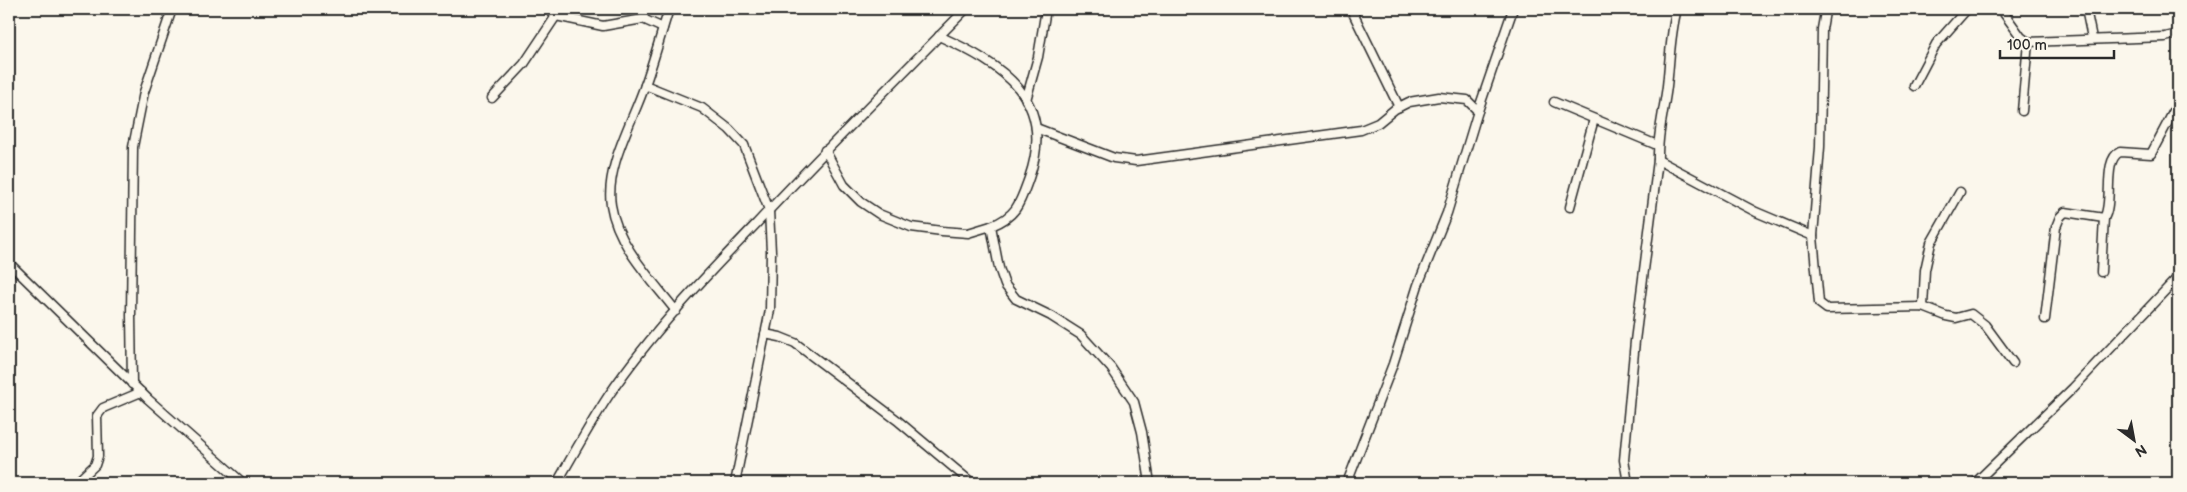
<svg xmlns="http://www.w3.org/2000/svg" width="2187" height="492" font-family="'Balsamiq Sans',sans-serif">
<rect width="100%" height="100%" fill="#fbf7ec"/>
<filter id="ink" filterUnits="userSpaceOnUse"><feTurbulence type="fractalNoise" baseFrequency=".02" numOctaves="2"/><feDisplacementMap in="SourceGraphic" scale="10" xChannelSelector="R" yChannelSelector="G"/><feConvolveMatrix kernelMatrix="1 2 1 2 8 2 1 2 1" color-interpolation-filters="sRGB"/></filter>
<g filter="url(#ink)">
<g fill="none" stroke-linecap="round" stroke-linejoin="round">
<defs>
<g id="minor">
<polyline points="430,9 431,9"/>
<polyline points="548,9 556,16 603,26 643,19 663,28"/>
<path d="M669 9C661 34 654 60 645 85 633 121 605 167 611 205 617 245 652 280 676 311"/>
<polyline points="1351,9 1399,107"/>
<polyline points="1828,9 1825,12 1822,29 1820,147 1813,236 1819,303 1827,309 1923,307 1946,316 1956,318 1971,314 1985,325 2013,363"/>
<polyline points="2001,9 2021,37 2028,42 2165,37 2178,34"/>
<polyline points="2086,9 2092,38"/>
<polyline points="643,19 645,9"/>
<path d="M939 36C1003 65 1057 99 1029 178 1020 203 1017 216 991 226"/>
<polyline points="645,85 702,108 729,129 744,145 769,210 771,252 770,310 735,483"/>
<polyline points="1914,86 1936,44 1967,9"/>
<polyline points="492,98 524,64 556,16"/>
<polyline points="1026,100 1038,57 1046,9"/>
<polyline points="1554,102 1657,145"/>
<polyline points="2022,111 2028,42"/>
<polyline points="1036,128 1114,158 1136,161 1361,130 1378,123 1395,109 1409,102 1439,97 1467,100 1478,111"/>
<polyline points="825,150 844,185 861,202 879,214 911,227 942,231 968,233 991,226 999,268 1005,285 1016,299 1051,316 1081,335 1111,368 1134,402 1142,432 1150,483"/>
<polyline points="1658,160 1756,212 1813,236"/>
<polyline points="1570,207 1594,119"/>
<polyline points="9,263 148,399 243,483"/>
<polyline points="2101,272 2104,218"/>
<polyline points="1923,307 1925,270 1931,243 1960,192"/>
<path d="M2045 319 2056 227 2060 217 2065 212 2104 218C2114 203 2102 160 2120 152L2151 154 2178 103"/>
<polyline points="765,334 780,337 795,343 897,420 972,483"/>
<polyline points="132,384 131,315 133,147 144,92 172,9"/>
<polyline points="76,483 95,465 98,456 97,416 103,408 141,392"/>
<path d="M557 483C574 453 590 424 609 395 651 333 705 277 757 223 825 150 896 80 966 9"/>
<polyline points="1347,483 1393,364 1418,285 1447,213 1478,111 1513,9"/>
<path d="M1628 483 1624 460 1635 341 1658 160C1657 135 1664 111 1667 86 1670 60 1670 34 1677 9"/>
<polyline points="1975,483 2073,388 2178,277"/>
</g>
</defs>
<!-- minor casing -->
<use href="#minor" stroke="#2b2b2b" stroke-width="11"/>
<!-- minor -->
<use href="#minor" stroke="#fbf7ec" stroke-width="8"/>
</g>
</g>
<!-- margin -->
<rect width="2187" height="492" fill="none" stroke="#fbf7ec" stroke-width="30"/>
<rect x="15" y="15" width="2157" height="462" fill="none" stroke="#2b2b2b" stroke-width="2" filter="url(#ink)"/>
<!-- north arrow -->
<g transform="translate(2134 440) rotate(148)" stroke="#fbf7ec" stroke-width="4" paint-order="stroke">
<path d="M0-4L9 19L0 12L-9 19Z" fill="#2b2b2b"/>
<text y="-8" font-size="14" font-weight="bold" text-anchor="middle" fill="#2b2b2b">N</text>
</g>
<!-- scale -->
<path d="M2000 50v8h114v-8" fill="none" stroke="#2b2b2b" stroke-width="2.5"/>
<text x="2007" y="50" font-size="15" fill="#2b2b2b" stroke="#fbf7ec" stroke-width="4" paint-order="stroke">100 m</text>
</svg>
